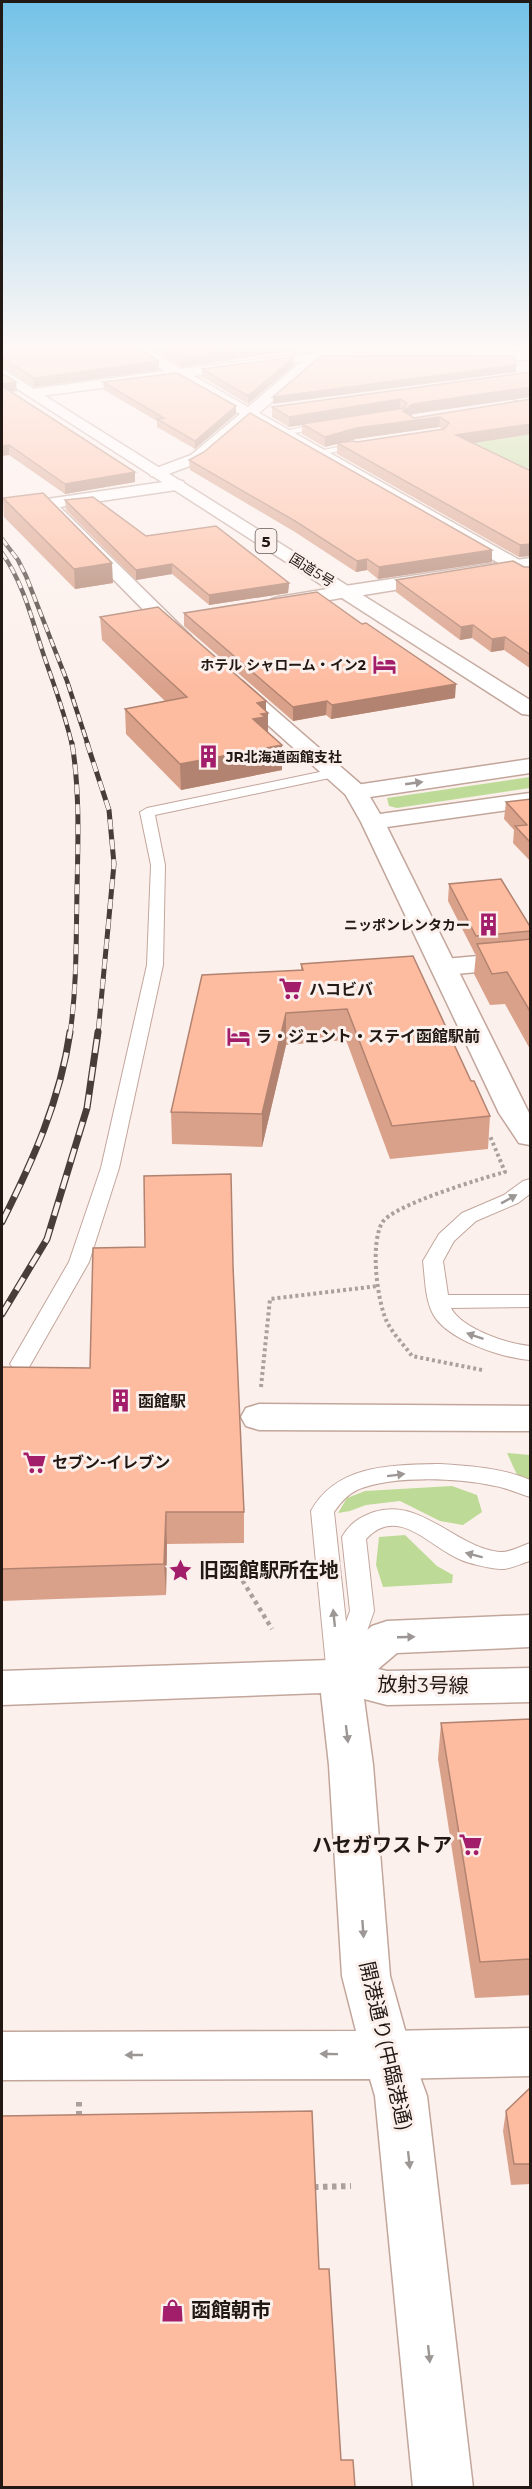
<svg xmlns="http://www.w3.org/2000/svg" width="532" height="2489" font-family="Montserrat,'Noto Sans JP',sans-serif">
<rect width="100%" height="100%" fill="#fcf0ec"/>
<!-- green -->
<g fill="#bddb96">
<polygon points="530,430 530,468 521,469 458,441"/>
<polygon points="530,777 530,788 397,808 389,806 387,798"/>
<polygon points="507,1453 530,1455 530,1482 518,1477"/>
<polygon points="452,1486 477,1495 482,1512 463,1525 440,1521 400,1501 366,1505 350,1511 338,1513 347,1498 365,1491"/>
<polygon points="405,1535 437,1566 453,1575 452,1583 383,1587 376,1565 379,1537"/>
</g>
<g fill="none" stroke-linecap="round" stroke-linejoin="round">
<defs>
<g id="lane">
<polygon points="326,422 329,423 329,427 294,433 289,430"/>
<polygon points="356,443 359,444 359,448 329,453 324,450"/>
<polygon points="334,769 341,773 339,776 155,815 165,865 163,965 119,1168 89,1262 28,1369 21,1371 14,1369 10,1364 69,1262 101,1168 147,965 151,865 140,812 147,808"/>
<path d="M530 1179V1194L518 1203 476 1221 454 1241 443 1261 448 1295H530V1307L451 1308C462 1329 508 1344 530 1346V1360C502 1358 444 1339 432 1312 425 1297 425 1277 423 1261L439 1234 462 1213 504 1195 523 1181Z"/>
<path d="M440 1464C471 1466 502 1468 530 1480V1497C519 1494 508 1488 495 1486 458 1478 392 1475 357 1490 347 1495 340 1503 334 1512L346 1622 350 1611 342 1537C350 1523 360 1517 374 1512 421 1497 455 1547 499 1552 509 1553 521 1546 530 1543V1561C522 1563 513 1568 504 1569 495 1570 467 1563 459 1559 428 1545 397 1505 366 1539L374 1611 349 1683 340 1686 331 1683 327 1676 311 1511C337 1464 392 1465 440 1464Z"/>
</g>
<g id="street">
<path d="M120 343H137L181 369 312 353 320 349 326 352 370 353 372 356 365 360 319 361 259 413 530 566V578L523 577 250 420 203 461 163 476H151L149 473 151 470 191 455 240 414 177 378 33 397 26 393 33 389 165 371ZM302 361 248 407 194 376 300 361Z"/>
<polygon points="470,352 530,352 530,360 465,359 463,356"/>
<polygon points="487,378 530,397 530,406 482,385 480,382"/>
<polygon points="177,480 183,481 185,485 183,489 60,507 190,635 193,639 190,643 176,643 39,504 41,500 47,499"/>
<polygon points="345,586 352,588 354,592 352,596 279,609 272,607 269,603 272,599 279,597"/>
<polygon points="235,679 242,681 364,787 368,792 364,797 356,799 348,797 228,689 225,685 228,681"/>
<polygon points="530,951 530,967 445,975 435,973 432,967 435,961 445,959"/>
<polygon points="259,1404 530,1406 530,1431 259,1430 246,1426 241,1417 246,1408"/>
<polygon points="530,2028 530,2076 387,2079 369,2072 362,2055 369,2038 387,2031"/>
</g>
<g id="secondary">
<polygon points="520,343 530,343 530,351 525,350"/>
<polygon points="530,558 530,568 345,598 338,596 336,592 338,588 345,586"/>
<polygon points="530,759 530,773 370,797 380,814 530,793 530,807 387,827 530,1115 530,1145 519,1143 499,1113 361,822 344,792 348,787 356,785"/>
<polygon points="530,1615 530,1647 397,1653 378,1669 387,1671 530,1668 530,1702 387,1705 364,1699 373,1765 390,1976 412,2055 427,2096 473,2488 413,2488 375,2096 370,2079 2,2080 2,2032 356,2031 342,1976 329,1765 321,1693 2,1705 2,1671 331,1660 372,1626 387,1621"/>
</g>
<polygon id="highway" points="2,369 530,700 530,715 522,714 2,379"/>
</defs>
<!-- lane casing -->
<use href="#lane" stroke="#c2a69c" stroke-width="2"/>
<!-- street casing -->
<use href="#street" stroke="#c2a69c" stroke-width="3"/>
<!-- secondary casing -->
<use href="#secondary" stroke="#c2a69c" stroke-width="3"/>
<!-- highway casing -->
<use href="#highway" stroke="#c2a69c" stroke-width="3"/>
<!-- path-far2 -->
<g stroke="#aba09c" stroke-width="4" stroke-dasharray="3 3" stroke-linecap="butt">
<path d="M482 1370 412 1356C404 1345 393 1334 387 1322 377 1301 370 1244 382 1223 392 1205 483 1178 505 1172L490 1136"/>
<polyline points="261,1387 270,1299 378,1286"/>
</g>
<!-- path-far1 -->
<polyline stroke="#aba09c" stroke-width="4.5" stroke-dasharray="4 4" stroke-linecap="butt" points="230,1560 272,1629"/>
<!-- path -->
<g stroke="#aba09c" stroke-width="6" stroke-dasharray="4.5 4.5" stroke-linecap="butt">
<polyline points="79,2102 79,2118"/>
<polyline points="314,2187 351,2186"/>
</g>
<!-- lane -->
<use href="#lane" fill="#fff" fill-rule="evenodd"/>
<!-- street -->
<use href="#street" fill="#fff" fill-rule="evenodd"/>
<!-- secondary -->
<use href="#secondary" fill="#fff" fill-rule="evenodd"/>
<!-- highway -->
<use href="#highway" fill="#fff" fill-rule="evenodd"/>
<defs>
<g id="rail-far2">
<polyline points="2,539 18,560 26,576 67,681 88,745"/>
<path d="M2 553C24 584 32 620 44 656 54 685 65 714 72 745"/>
</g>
<g id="rail-far1">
<polyline points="87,743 109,810 114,864 98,1034"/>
<path d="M70 1034C77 986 76 938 77 891 78 841 80 792 72 743"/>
</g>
<g id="rail">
<path d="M2 1222C33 1160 60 1101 70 1032"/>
<polyline points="2,1314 47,1239 87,1108 98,1032"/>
</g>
</defs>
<!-- rail-far2 casing -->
<use href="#rail-far2" stroke="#483d39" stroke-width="4.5"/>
<!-- rail-far1 casing -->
<use href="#rail-far1" stroke="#483d39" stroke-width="5"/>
<!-- rail casing -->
<use href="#rail" stroke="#483d39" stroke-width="7"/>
<!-- rail-far2 -->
<use href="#rail-far2" stroke="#fcf0ec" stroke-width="3" stroke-dasharray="8" stroke-linecap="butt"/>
<!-- rail-far1 -->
<use href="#rail-far1" stroke="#fcf0ec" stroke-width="4" stroke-dasharray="10" stroke-linecap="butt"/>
<!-- rail -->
<use href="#rail" stroke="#fcf0ec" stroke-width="4.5" stroke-dasharray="14" stroke-linecap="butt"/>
</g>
<!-- wall -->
<g fill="#daa18a" fill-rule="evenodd">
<polygon points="2,343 159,361 159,370 34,387 2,367 2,369"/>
<polygon points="142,343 511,343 510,350 327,350 319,347 182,367"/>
<polygon points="294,357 294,365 248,404 202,377 202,369"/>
<path d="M531 372V398L530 397 413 414 410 416 414 418 531 399V434L473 443 531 471V556H530L519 557 337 454V444L325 447 302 434V425L289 427 272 417V407ZM439 427 442 429 357 442H344L356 439Z"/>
<polygon points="2,373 17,391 11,392 135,472 135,482 65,494 9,455"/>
<polygon points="103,382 236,414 195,449 157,427 157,421 104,390"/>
<polygon points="189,460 492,550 492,562 378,579 367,570 356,572 295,532 190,470"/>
<polygon points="3,498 113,583 75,589 4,517"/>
<polygon points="65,500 146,536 289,583 288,593 209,605 172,574 136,580 66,510"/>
<polygon points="524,567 531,567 531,669 504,650 491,652 472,638 460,640 396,592 396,580"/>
<polygon points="184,613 455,698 331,719 326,715 293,721 184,626"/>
<polygon points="100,617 266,711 268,732 282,770 181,790 126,734 125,709 165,701 102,640"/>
<polygon points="531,799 531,862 513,843 514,830 504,819 506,802"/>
<polygon points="449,884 531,928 531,1051 505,1004 490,1005 474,974 476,954 475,954 448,901"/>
<polygon points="301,964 471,1081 490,1116 488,1149 390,1159 346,1040 286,1045 262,1147 172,1144 171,1112 301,971"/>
<polygon points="145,1247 233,1266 244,1512 244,1543 167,1544 166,1595 2,1601 2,1367 90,1368"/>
<polygon points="531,1719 531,1995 475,1998 438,1759 441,1723"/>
<polygon points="531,2087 531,2184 511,2185 503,2131 506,2111"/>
</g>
<!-- shaded-wall -->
<g fill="#b18370">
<polygon points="284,343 319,343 319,347 182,367 182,358"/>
<polygon points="294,357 294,365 248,404 248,396"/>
<polygon points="159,361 159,370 34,387 34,378"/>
<polygon points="516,365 516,372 273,404 273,397"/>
<polygon points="16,382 17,391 2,393 2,384"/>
<polygon points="530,387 530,397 413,414 403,422 403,411 413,404"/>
<polygon points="400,399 400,409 302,424 302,425 289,427 289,417"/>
<polygon points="236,406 236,414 195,449 195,441"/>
<polygon points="440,417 439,427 356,439 325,447 325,437 356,428"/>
<polygon points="531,424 531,434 455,446 456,435"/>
<polygon points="9,445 9,455 2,456 2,446"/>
<polygon points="135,472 135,482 65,494 65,484"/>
<polygon points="531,544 530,556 519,557 520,545"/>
<polygon points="492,550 492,562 378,579 379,567"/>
<polygon points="367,559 367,570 356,572 357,561"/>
<polygon points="112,563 113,583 75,589 74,569"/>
<polygon points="172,564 172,574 136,580 136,570"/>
<polygon points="289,583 288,593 209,605 209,595"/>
<polygon points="473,625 472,638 460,640 461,627"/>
<polygon points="505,637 504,650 491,652 492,639"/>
<polygon points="456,684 455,698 331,719 332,705"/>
<polygon points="266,701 266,713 268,713 268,738 253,719 257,703"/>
<polygon points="327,701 326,715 293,721 293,707"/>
<polygon points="282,745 282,770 181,790 180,764"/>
<polygon points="286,1013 286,1045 262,1147 262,1114"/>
<polygon points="166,1512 167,1544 166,1595 164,1564"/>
</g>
<!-- building -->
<g fill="#fdbba0" stroke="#b18370" stroke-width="1.5">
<polygon points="2,343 130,343 159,361 34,378 2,358"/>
<polygon points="157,343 284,343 182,358"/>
<polygon points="321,356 514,356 516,365 273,397"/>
<polygon points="294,357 248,396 202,369"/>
<polygon points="531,372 531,387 413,404 403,411 414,418 531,399 531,424 456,435 531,471 531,544 520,545 337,443 353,441 357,442 444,429 449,423 440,417 356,428 325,437 302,424 404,408 407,403 400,399 289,417 272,407"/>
<polygon points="2,373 16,382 2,384"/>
<polygon points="177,373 236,406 195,441 157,419 164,418 103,382"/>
<polygon points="2,386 135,472 65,484 9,445 2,446"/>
<polygon points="250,413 492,550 379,567 367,559 357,561 295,521 189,460 204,452"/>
<polygon points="43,493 112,563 74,569 3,498"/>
<polygon points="93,497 146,536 216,526 289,583 209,595 172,564 136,570 65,500"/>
<polygon points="513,561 524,567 531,567 531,655 505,637 492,639 473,625 461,627 396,580"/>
<polygon points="317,592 362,624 366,623 456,684 332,705 327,701 293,707 184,613"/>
<polygon points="158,607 266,701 257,703 268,713 261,714 265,717 253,719 282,745 180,764 125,709 187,697 100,617"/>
<polygon points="531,799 531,843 515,826 527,825 506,802"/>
<polygon points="501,879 531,928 531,931 476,936 449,884"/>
<polygon points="531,939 531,1013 507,972 492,974 477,944"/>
<polygon points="413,956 471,1081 474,1081 490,1116 392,1126 347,1009 286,1013 262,1114 171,1112 202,975 303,970 301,964"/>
<polygon points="231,1174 233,1266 244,1512 166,1512 164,1564 2,1569 2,1367 90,1368 93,1248 145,1247 144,1176"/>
<polygon points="531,1719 531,1959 480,1962 441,1723"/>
<polygon points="531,2087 531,2164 514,2164 506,2111"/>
<polygon points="312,2111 319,2269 329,2269 341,2460 353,2460 355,2487 2,2487 2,2116"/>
</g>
<!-- one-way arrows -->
<defs><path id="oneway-solid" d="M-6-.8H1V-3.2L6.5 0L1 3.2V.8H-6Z" transform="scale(1.5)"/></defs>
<g fill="#9c9795">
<use href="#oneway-solid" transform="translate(414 783) rotate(-8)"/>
<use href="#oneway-solid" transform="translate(509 1199) rotate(-29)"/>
<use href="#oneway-solid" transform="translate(475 1336) rotate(-161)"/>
<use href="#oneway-solid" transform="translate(396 1475) rotate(-7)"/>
<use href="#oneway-solid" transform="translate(474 1555) rotate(-165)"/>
<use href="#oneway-solid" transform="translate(334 1618) rotate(-96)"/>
<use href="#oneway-solid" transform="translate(406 1637) rotate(-2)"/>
<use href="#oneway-solid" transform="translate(347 1734) rotate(83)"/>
<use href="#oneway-solid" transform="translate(363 1929) rotate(86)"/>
<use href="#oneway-solid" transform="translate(329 2054) rotate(-179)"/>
<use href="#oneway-solid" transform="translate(134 2055) rotate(180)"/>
<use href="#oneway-solid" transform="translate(409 2160) rotate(84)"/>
<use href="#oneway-solid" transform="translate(429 2354) rotate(84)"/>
</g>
<!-- sky -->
<linearGradient id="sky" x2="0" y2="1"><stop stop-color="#73c2e8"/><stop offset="0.5" stop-color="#fef8f6"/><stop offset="1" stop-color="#fef8f6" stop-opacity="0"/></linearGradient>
<rect width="532" height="692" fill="url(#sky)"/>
<!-- icons -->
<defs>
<symbol id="hotel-bare" viewBox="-9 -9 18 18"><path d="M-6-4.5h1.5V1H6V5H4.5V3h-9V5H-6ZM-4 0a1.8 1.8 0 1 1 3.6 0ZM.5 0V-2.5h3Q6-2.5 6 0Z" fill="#a21d6a" stroke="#fcf0ec" stroke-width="2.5" paint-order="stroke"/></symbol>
<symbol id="building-bare" viewBox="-9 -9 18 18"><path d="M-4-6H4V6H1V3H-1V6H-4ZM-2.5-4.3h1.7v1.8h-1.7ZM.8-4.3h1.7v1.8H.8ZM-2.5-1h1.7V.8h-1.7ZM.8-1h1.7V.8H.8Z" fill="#a21d6a" stroke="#fcf0ec" stroke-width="2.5" paint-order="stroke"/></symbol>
<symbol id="supermarket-bare" viewBox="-9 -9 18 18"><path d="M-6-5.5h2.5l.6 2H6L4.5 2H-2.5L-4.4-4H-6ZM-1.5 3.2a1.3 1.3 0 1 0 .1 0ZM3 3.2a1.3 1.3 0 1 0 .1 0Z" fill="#a21d6a" stroke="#fcf0ec" stroke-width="2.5" paint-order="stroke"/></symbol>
<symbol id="sight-bare" viewBox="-9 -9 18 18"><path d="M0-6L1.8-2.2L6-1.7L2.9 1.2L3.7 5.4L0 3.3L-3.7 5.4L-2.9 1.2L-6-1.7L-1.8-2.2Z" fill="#a21d6a" stroke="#fcf0ec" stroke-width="2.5" paint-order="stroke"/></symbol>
<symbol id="shop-bare" viewBox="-9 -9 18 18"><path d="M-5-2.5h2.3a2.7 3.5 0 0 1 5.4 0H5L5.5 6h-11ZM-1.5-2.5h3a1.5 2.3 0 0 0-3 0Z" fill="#a21d6a" stroke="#fcf0ec" stroke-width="2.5" paint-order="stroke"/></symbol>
</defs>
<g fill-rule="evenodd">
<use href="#hotel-bare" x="368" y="648" width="33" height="33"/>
<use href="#building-bare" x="192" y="740" width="33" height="33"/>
<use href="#building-bare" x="472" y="908" width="33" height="33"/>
<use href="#supermarket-bare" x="274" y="972" width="33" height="33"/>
<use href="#hotel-bare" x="222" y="1020" width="33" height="33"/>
<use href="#building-bare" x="104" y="1384" width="33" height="33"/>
<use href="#supermarket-bare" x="18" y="1446" width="33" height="33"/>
<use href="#sight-bare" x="164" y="1554" width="33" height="33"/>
<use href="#supermarket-bare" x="454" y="1828" width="33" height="33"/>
<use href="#shop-bare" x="156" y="2294" width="33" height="33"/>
</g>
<g text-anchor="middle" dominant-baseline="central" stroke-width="6" stroke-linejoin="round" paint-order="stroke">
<!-- far-street labels -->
<g font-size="14" fill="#221814" stroke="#fcf0ec">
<text transform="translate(312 570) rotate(32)">国道5号</text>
</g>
<!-- far-poi labels -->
<g font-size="14" font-weight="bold" fill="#221814" stroke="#fcf0ec" text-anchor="end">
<text x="366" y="665">ホテル シャローム・イン2</text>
<text x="226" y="757" text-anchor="start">JR北海道函館支社</text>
<text x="470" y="925">ニッポンレンタカー</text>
</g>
<!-- shield labels -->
<rect fill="#fcf0ec" stroke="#635955" stroke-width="1.5" x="255.5" y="529" width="21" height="24" rx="4.5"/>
<g font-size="15" font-weight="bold" fill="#221814">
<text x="266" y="541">5</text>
</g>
<!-- poi labels -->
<g font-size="16" font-weight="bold" fill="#221814" stroke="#fcf0ec" text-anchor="start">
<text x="309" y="989">ハコビバ</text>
<text x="256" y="1036">ラ・ジェント・ステイ函館駅前</text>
<text x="138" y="1401">函館駅</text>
<text x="52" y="1462">セブン-イレブン</text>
</g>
<!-- near-poi labels -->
<g font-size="20" font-weight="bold" fill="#221814" stroke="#fcf0ec" text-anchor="start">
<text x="199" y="1570">旧函館駅所在地</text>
<text x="452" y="1845" text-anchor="end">ハセガワストア</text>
<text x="191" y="2310">函館朝市</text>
</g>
<!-- near-street labels -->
<g font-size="20" fill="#221814" stroke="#fcf0ec">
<text transform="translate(423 1685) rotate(1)">放射3号線</text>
<text transform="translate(386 2046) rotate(77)">開港通り(中臨港通)</text>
</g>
</g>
<!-- border -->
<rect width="532" height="2489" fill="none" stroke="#221814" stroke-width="6"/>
</svg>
